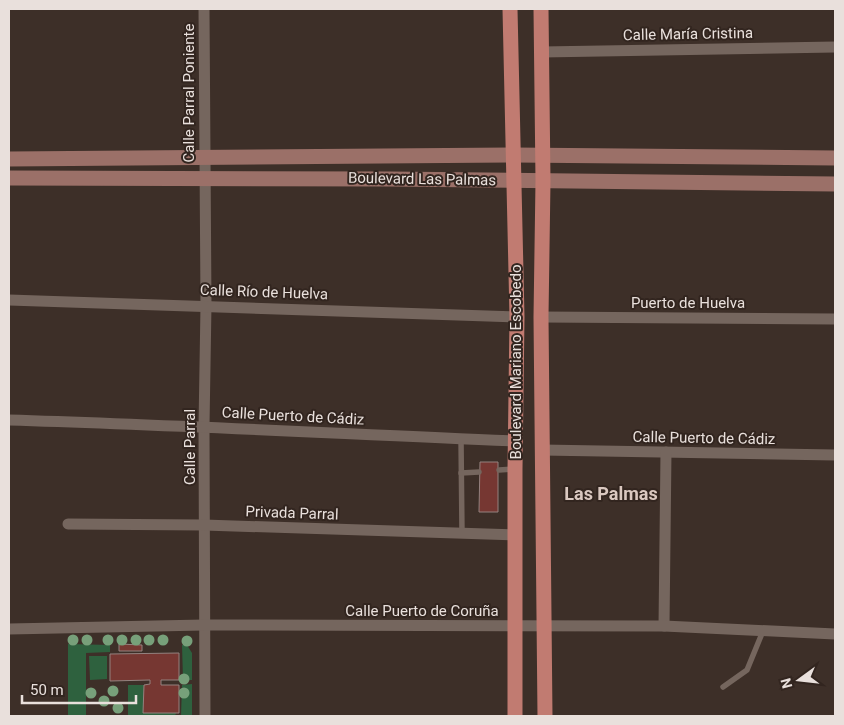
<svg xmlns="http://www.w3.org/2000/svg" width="844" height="725" font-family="Roboto,sans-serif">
<rect width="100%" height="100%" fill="#3d2f28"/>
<!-- green -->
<g fill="#2e613e">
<polygon points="68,644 110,645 110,652 86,653 86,716 68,716"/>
<polygon points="182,645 187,645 192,653 192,680 183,680"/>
<polygon points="89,656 107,656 107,679 90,680"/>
<polygon points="192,684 192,716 181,716 182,685"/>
<polygon points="128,685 144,685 144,713 176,713 175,716 128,716"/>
</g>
<!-- building -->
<g fill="#763732" stroke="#94827f">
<polygon points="480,462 498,462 498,512 479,512"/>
<polygon points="119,644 142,645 142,651 119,651"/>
<polygon points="179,653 179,680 161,680 161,685 179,685 179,713 143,713 144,685 150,684 150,680 110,681 110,654"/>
</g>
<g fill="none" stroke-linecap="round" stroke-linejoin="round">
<!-- lane -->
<g stroke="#75665e" stroke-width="5.5">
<polyline points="461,439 462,533"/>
<polyline points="499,470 515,469"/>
<polyline points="461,473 479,472"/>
<polyline points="723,687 747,670 763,631"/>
</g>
<!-- street -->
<g stroke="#75665e" stroke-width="11">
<polyline points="204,9 206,305 204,426 205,716"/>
<polyline points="542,52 835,47"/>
<polyline points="9,300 517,317"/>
<polyline points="541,317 835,319"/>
<path d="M9 420C178 425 346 434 515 441"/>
<polyline points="542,450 835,455"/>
<polyline points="68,524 204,525 515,535"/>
<polyline points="664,626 666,452"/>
<polyline points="9,629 204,625 664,626 835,634"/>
</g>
<!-- secondary -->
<g stroke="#9b7068" stroke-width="15">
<polyline points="9,159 514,155 835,158"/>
<polyline points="9,178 389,179 835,184"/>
</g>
<!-- primary -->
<g stroke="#c17b71" stroke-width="15">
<polyline points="510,9 517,317 515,469 515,716"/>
<polyline points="541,9 543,181 541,317 545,716"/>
</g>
</g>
<!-- trees -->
<g fill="#77a07a">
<circle cx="73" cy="640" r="5.5"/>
<circle cx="87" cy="640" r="5.5"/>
<circle cx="108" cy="640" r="5.5"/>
<circle cx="122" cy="640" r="5.5"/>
<circle cx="136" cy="640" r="5.5"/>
<circle cx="149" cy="640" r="5.5"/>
<circle cx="163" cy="640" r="5.5"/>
<circle cx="187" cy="641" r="5.5"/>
<circle cx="184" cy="679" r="5.5"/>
<circle cx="113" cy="691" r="5.5"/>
<circle cx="91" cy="693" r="5.5"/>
<circle cx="184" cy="693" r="5.5"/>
<circle cx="104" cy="701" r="5.5"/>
<circle cx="118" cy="708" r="5.5"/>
</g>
<g text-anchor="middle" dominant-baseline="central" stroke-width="4" stroke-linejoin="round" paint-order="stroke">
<!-- street labels -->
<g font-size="15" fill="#e9e0dc" stroke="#32251f">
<text transform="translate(688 34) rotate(-1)">Calle María Cristina</text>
<text transform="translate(189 93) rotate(-90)">Calle Parral Poniente</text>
<text transform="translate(422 179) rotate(1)">Boulevard Las Palmas</text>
<text transform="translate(264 292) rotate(2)">Calle Río de Huelva</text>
<text x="688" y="303">Puerto de Huelva</text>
<text transform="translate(516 362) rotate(-90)">Boulevard Mariano Escobedo</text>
<text transform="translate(293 416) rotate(3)">Calle Puerto de Cádiz</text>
<text transform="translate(704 438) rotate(1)">Calle Puerto de Cádiz</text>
<text transform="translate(190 447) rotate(-90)">Calle Parral</text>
<text transform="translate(292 513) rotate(2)">Privada Parral</text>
<text x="422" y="611">Calle Puerto de Coruña</text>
</g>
<!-- quarter labels -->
<g font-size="18" font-weight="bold" fill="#dac8c0" stroke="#32251f">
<text x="611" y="493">Las Palmas</text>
</g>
</g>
<!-- border -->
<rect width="844" height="725" fill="none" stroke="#e9e0dc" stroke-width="20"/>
<!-- north arrow -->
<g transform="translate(799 680) rotate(255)" stroke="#32251f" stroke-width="4" paint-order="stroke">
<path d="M0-4L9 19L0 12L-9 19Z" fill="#e9e0dc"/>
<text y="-8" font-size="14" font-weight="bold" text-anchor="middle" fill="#e9e0dc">N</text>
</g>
<!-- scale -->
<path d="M22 695v8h114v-8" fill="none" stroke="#e9e0dc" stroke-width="2.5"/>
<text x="30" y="695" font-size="15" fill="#e9e0dc" stroke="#32251f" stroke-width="4" paint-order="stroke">50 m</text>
</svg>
